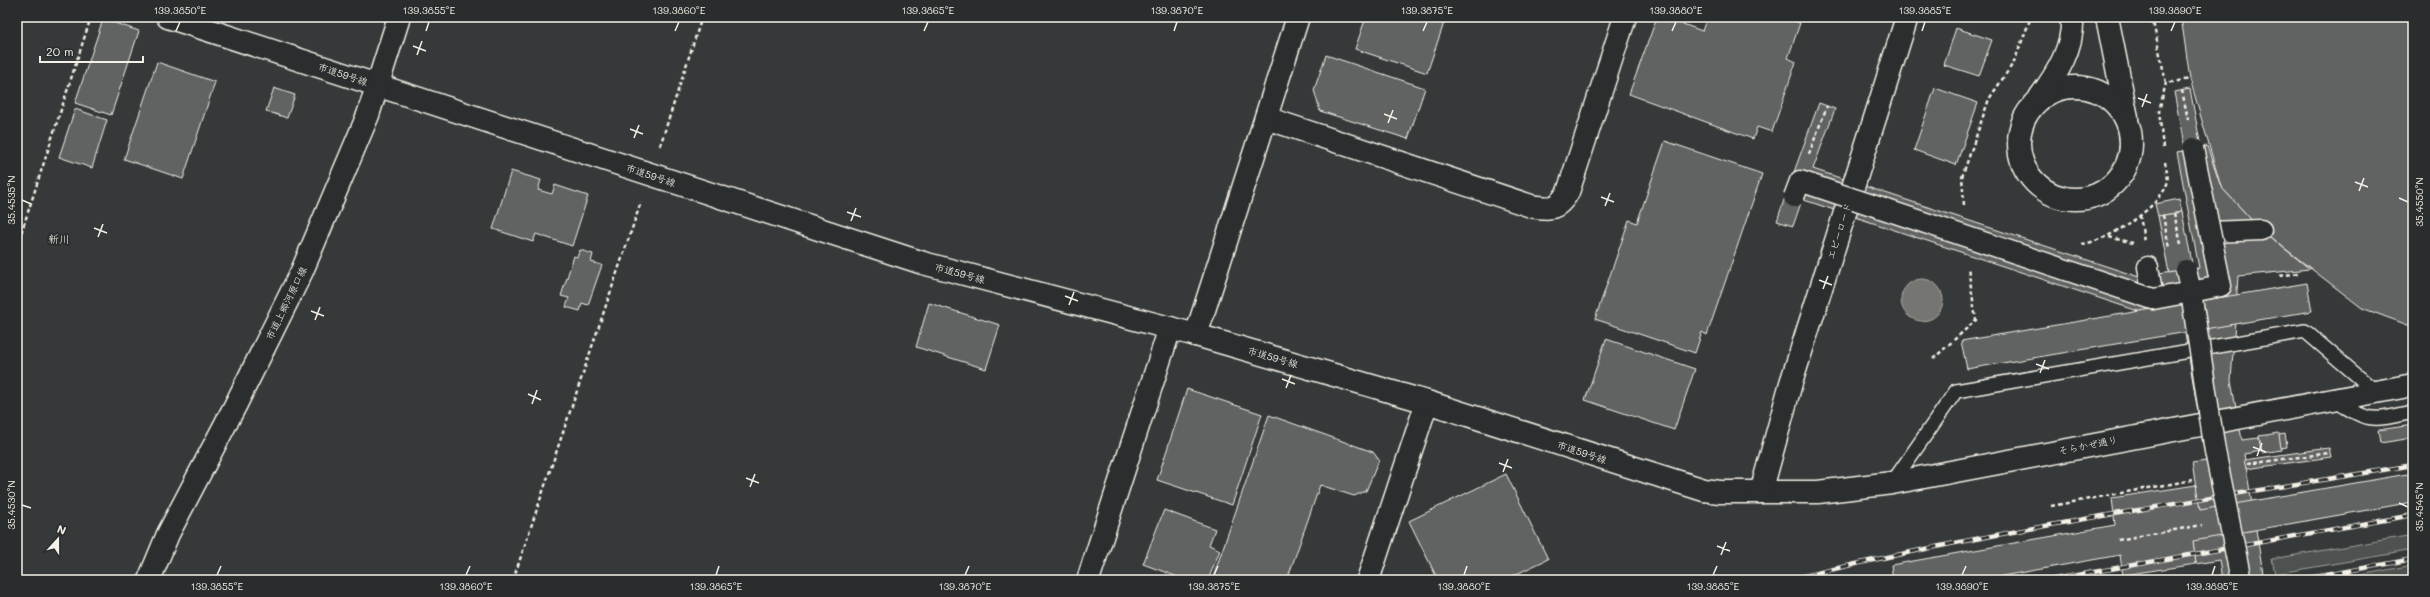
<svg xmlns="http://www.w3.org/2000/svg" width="2430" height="597" font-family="Mali,'Klee One',sans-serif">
<rect width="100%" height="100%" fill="#363939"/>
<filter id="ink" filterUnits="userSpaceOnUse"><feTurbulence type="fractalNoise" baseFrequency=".025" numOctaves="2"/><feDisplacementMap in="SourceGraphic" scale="8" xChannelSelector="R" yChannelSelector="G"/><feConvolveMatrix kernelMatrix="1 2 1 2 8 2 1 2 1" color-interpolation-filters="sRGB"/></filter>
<g filter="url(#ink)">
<!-- green -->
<g fill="#4e514f" stroke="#a1a19c">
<polygon points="2413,535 2413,550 2275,574 2272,559"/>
<polygon points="2413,565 2413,580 2334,580"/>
</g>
<!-- water -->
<circle fill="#757572" stroke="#a8a7a1" cx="1922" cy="300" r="21"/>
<!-- building -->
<g fill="#616362" stroke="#f4f1e8">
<polygon points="1366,17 1446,17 1427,73 1355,49"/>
<polygon points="1657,17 1664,17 1702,31 1707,17 1784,17 1800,23 1788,58 1796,62 1772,132 1757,127 1753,139 1629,94"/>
<polygon points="2181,17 2413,17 2413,327 2362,308 2261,230 2221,187 2190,79"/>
<polygon points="103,19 139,31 111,115 75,103"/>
<polygon points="1956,28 1992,40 1979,76 1944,65"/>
<polygon points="1326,55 1425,88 1408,139 1320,111 1314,90"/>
<polygon points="157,62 215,82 183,179 124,159"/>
<polygon points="274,88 295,95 287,118 266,111"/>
<polygon points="1935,88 1978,103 1956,165 1914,150"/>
<polygon points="2190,89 2201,147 2185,150 2174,92"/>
<polygon points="1819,103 1835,109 1813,169 2139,277 2199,268 2177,152 2207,146 2221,187 2261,230 2310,269 2238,276 2231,381 2242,440 2259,438 2261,451 2244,454 2264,580 2222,580 2219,560 2196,564 2190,520 2201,519 2192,463 2206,461 2183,322 2163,325 2162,319 1786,194"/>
<polygon points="75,109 107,120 92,168 59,157"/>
<polygon points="1665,141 1762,174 1707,335 1702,332 1695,353 1595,319 1629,220 1637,223"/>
<polygon points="511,171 541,180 538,190 552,194 555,185 588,196 572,246 536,234 533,242 493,229"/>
<polygon points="1786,194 1802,200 1793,226 1777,221"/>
<polygon points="2179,199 2182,212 2158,216 2155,204"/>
<polygon points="2182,212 2193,268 2169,273 2158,216"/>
<polygon points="580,250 593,254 591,262 602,265 588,305 582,303 580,311 566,307 569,298 561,296 574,256 577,257"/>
<polygon points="2307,283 2312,311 1967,369 1961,341"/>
<polygon points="929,303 1000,325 986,369 916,347"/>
<polygon points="1606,339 1695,369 1674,430 1585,400"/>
<polygon points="1187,389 1262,414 1232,505 1157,480"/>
<polygon points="1269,415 1373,452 1379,460 1366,491 1354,496 1320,485 1287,580 1212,580"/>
<polygon points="2413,425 2413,438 2380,443 2378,430"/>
<polygon points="2279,433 2282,450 2262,453 2259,436"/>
<polygon points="2285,434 2287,447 2281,448 2279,435"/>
<polygon points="2329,448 2331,457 2246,469 2245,464 2244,460"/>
<polygon points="2413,473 2413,502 2193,541 2196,564 2123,575 2120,555 1980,580 1893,580 1891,565 2115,525 2112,498 2196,485 2200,510"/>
<polygon points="1506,474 1548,559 1504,580 1438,580 1409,521"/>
<polygon points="1164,510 1215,529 1209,545 1220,550 1208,580 1186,580 1143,564"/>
</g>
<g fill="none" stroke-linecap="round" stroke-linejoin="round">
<defs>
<g id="service">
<path d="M2333 399C2370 423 2371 421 2413 412"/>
<polyline points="1892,483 1956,391 2305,331 2375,391"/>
</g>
<g id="pedestrian">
<polyline points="2211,232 2261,230"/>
<polyline points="2148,267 2153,299"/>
</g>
<g id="minor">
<polyline points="2107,17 2127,118"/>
<circle cx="2075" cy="143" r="56"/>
<path d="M2040 97C2057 74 2074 47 2072 17"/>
<path d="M1266 118 1531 206C1551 209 1557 210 1568 192L1625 17"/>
<polyline points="1196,335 1298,17"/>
<polyline points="1088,580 1170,328"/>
<polyline points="1368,580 1427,402"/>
</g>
<g id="tertiary">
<polyline points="168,17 923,263 1196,335 1427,402 1704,490 1720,492 1818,492 1892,483 2413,385"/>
<polyline points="1761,492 1791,383 1907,17"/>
<polyline points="149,580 168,534 236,404 302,271 368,115 399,17"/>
</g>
</defs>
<!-- service casing -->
<use href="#service" stroke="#f4f1e8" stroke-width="16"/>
<!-- pedestrian casing -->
<use href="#pedestrian" stroke="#f4f1e8" stroke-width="23"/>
<!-- minor casing -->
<use href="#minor" stroke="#f4f1e8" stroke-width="25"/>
<!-- tertiary casing -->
<use href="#tertiary" stroke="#f4f1e8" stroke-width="25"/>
<!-- path -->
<g stroke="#f4f1e8" stroke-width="2.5" stroke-dasharray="4 3" stroke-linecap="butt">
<polyline points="1848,17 1851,18"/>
<polyline points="2152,17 2166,83"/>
<polyline points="2182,90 2188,120"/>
<polyline points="660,146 702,17"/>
<polyline points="2163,148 2159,111 2166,83 2190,79"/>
<polyline points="1809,154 1827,106"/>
<polyline points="1964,205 1962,177 1989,99 2014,62 2031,17"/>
<polyline points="2174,213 2181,244"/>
<polyline points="2140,215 2144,241"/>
<polyline points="2163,215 2169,248"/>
<polyline points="2109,237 2133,243"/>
<path d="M2082 244C2108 241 2158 209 2167 184 2169 178 2166 168 2165 162"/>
<polyline points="17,246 91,17"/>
<polyline points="2280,276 2298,273"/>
<polyline points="1933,359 1976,320 1968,267"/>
<polyline points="2247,464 2329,453"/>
<polyline points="2051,506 2192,480"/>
<polyline points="2118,540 2202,525"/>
<polyline points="513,580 641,202"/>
</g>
<!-- service -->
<use href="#service" stroke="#2a2d2e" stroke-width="13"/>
<!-- pedestrian -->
<use href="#pedestrian" stroke="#2a2d2e" stroke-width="20"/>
<!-- minor -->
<use href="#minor" stroke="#2a2d2e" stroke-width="22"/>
<!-- tertiary -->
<use href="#tertiary" stroke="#2a2d2e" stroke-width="22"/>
<defs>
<g id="rail">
<path d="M1788 580C1993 529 2204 500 2413 465"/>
<polyline points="2049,580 2413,515"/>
<polyline points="2298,580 2413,559"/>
</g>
</defs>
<!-- rail casing -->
<use href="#rail" stroke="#f4f1e8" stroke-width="4.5"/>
<!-- rail -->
<use href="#rail" stroke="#2a2d2e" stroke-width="3" stroke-dasharray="9" stroke-linecap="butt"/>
<defs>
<g id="pedestrian-bridge">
<polyline points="1794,197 1800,181 2153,299 2191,292 2215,451 2241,580"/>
<polyline points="2186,270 2191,292 2221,286 2193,148"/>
</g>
</defs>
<!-- pedestrian-bridge casing -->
<use href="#pedestrian-bridge" stroke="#f4f1e8" stroke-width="23" stroke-linecap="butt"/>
<!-- pedestrian-bridge -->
<use href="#pedestrian-bridge" stroke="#2a2d2e" stroke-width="20"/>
</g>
</g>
<!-- ticks -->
<path fill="none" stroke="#f4f1e8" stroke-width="1.5" d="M176 31 180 22M426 31 429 22M675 31 679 22M924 31 928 22M1174 31 1177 22M1423 31 1427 22M1672 31 1676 22M1922 31 1925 22M2171 31 2175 22M413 46 426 51M417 55 422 41M2138 98 2151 103M2142 107 2147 94M1384 114 1397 119M1388 123 1393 110M630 129 643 134M634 138 639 125M2355 182 2368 187M2359 191 2364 178M1601 197 1614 202M2399 198 2408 202M22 200 31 204M1605 206 1610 193M847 212 861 217M851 221 856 208M94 228 107 233M98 237 103 224M1819 280 1832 285M1823 289 1828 276M1065 296 1078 301M1069 305 1074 292M311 311 324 316M315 320 320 307M2036 364 2049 369M2040 373 2045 360M1282 379 1295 384M1286 388 1291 375M528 394 541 400M532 404 537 390M2253 447 2266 452M2257 456 2262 443M1499 463 1512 468M1503 472 1508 459M746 478 759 483M750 487 755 474M2399 503 2408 507M22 505 31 508M1717 546 1730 551M1721 555 1726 542M217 575 221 566M466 575 470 566M716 575 719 566M965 575 969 566M1214 575 1218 566M1464 575 1467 566M1713 575 1717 566M1962 575 1966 566M2212 575 2215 566"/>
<g text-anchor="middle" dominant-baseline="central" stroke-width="3.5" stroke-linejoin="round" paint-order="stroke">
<!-- street labels -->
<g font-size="10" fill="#f4f1e8" stroke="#2a2d2e">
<text transform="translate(343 74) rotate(18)">市道59号線</text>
<text transform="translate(651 175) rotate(18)">市道59号線</text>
<text transform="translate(1839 231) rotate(-72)">エビーロード</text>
<text transform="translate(960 273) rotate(15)">市道59号線</text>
<text transform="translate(286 303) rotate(-64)">市道上郷河原口線</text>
<text transform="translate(1273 357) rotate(16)">市道59号線</text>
<text transform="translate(2088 445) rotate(-11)">そらかぜ通り</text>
<text transform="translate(1582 452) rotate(18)">市道59号線</text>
</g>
<!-- neighbourhood labels -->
<g font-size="11" fill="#f4f1e8" stroke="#2a2d2e">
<text x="59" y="238">新川</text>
</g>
</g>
<!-- margin -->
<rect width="2430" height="597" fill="none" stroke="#2a2d2e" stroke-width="44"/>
<!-- north arrow -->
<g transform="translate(58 539) rotate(21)" stroke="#2a2d2e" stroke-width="3" paint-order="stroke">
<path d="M0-3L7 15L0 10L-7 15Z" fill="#f4f1e8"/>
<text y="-6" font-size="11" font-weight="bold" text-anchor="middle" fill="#f4f1e8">N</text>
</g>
<!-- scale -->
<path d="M40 56v6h103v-6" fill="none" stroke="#f4f1e8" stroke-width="2"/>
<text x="46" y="56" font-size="12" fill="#f4f1e8" stroke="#2a2d2e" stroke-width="3" paint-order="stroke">20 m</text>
<rect x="22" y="22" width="2386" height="553" fill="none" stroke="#f4f1e8" stroke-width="1.5"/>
<g font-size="10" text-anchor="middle" fill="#f4f1e8">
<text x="180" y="14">139.3850°E</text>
<text x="429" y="14">139.3855°E</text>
<text x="679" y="14">139.3860°E</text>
<text x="928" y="14">139.3865°E</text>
<text x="1177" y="14">139.3870°E</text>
<text x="1427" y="14">139.3875°E</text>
<text x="1676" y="14">139.3880°E</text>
<text x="1925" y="14">139.3885°E</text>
<text x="2175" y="14">139.3890°E</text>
<text transform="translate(11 200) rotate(-90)" y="4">35.4535°N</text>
<text transform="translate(2419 202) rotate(-90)" y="4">35.4550°N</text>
<text transform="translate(11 505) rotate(-90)" y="4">35.4530°N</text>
<text transform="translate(2419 507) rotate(-90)" y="4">35.4545°N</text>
<text x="217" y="590">139.3855°E</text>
<text x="466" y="590">139.3860°E</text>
<text x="716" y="590">139.3865°E</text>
<text x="965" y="590">139.3870°E</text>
<text x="1214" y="590">139.3875°E</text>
<text x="1464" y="590">139.3880°E</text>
<text x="1713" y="590">139.3885°E</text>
<text x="1962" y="590">139.3890°E</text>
<text x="2212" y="590">139.3895°E</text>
</g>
</svg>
